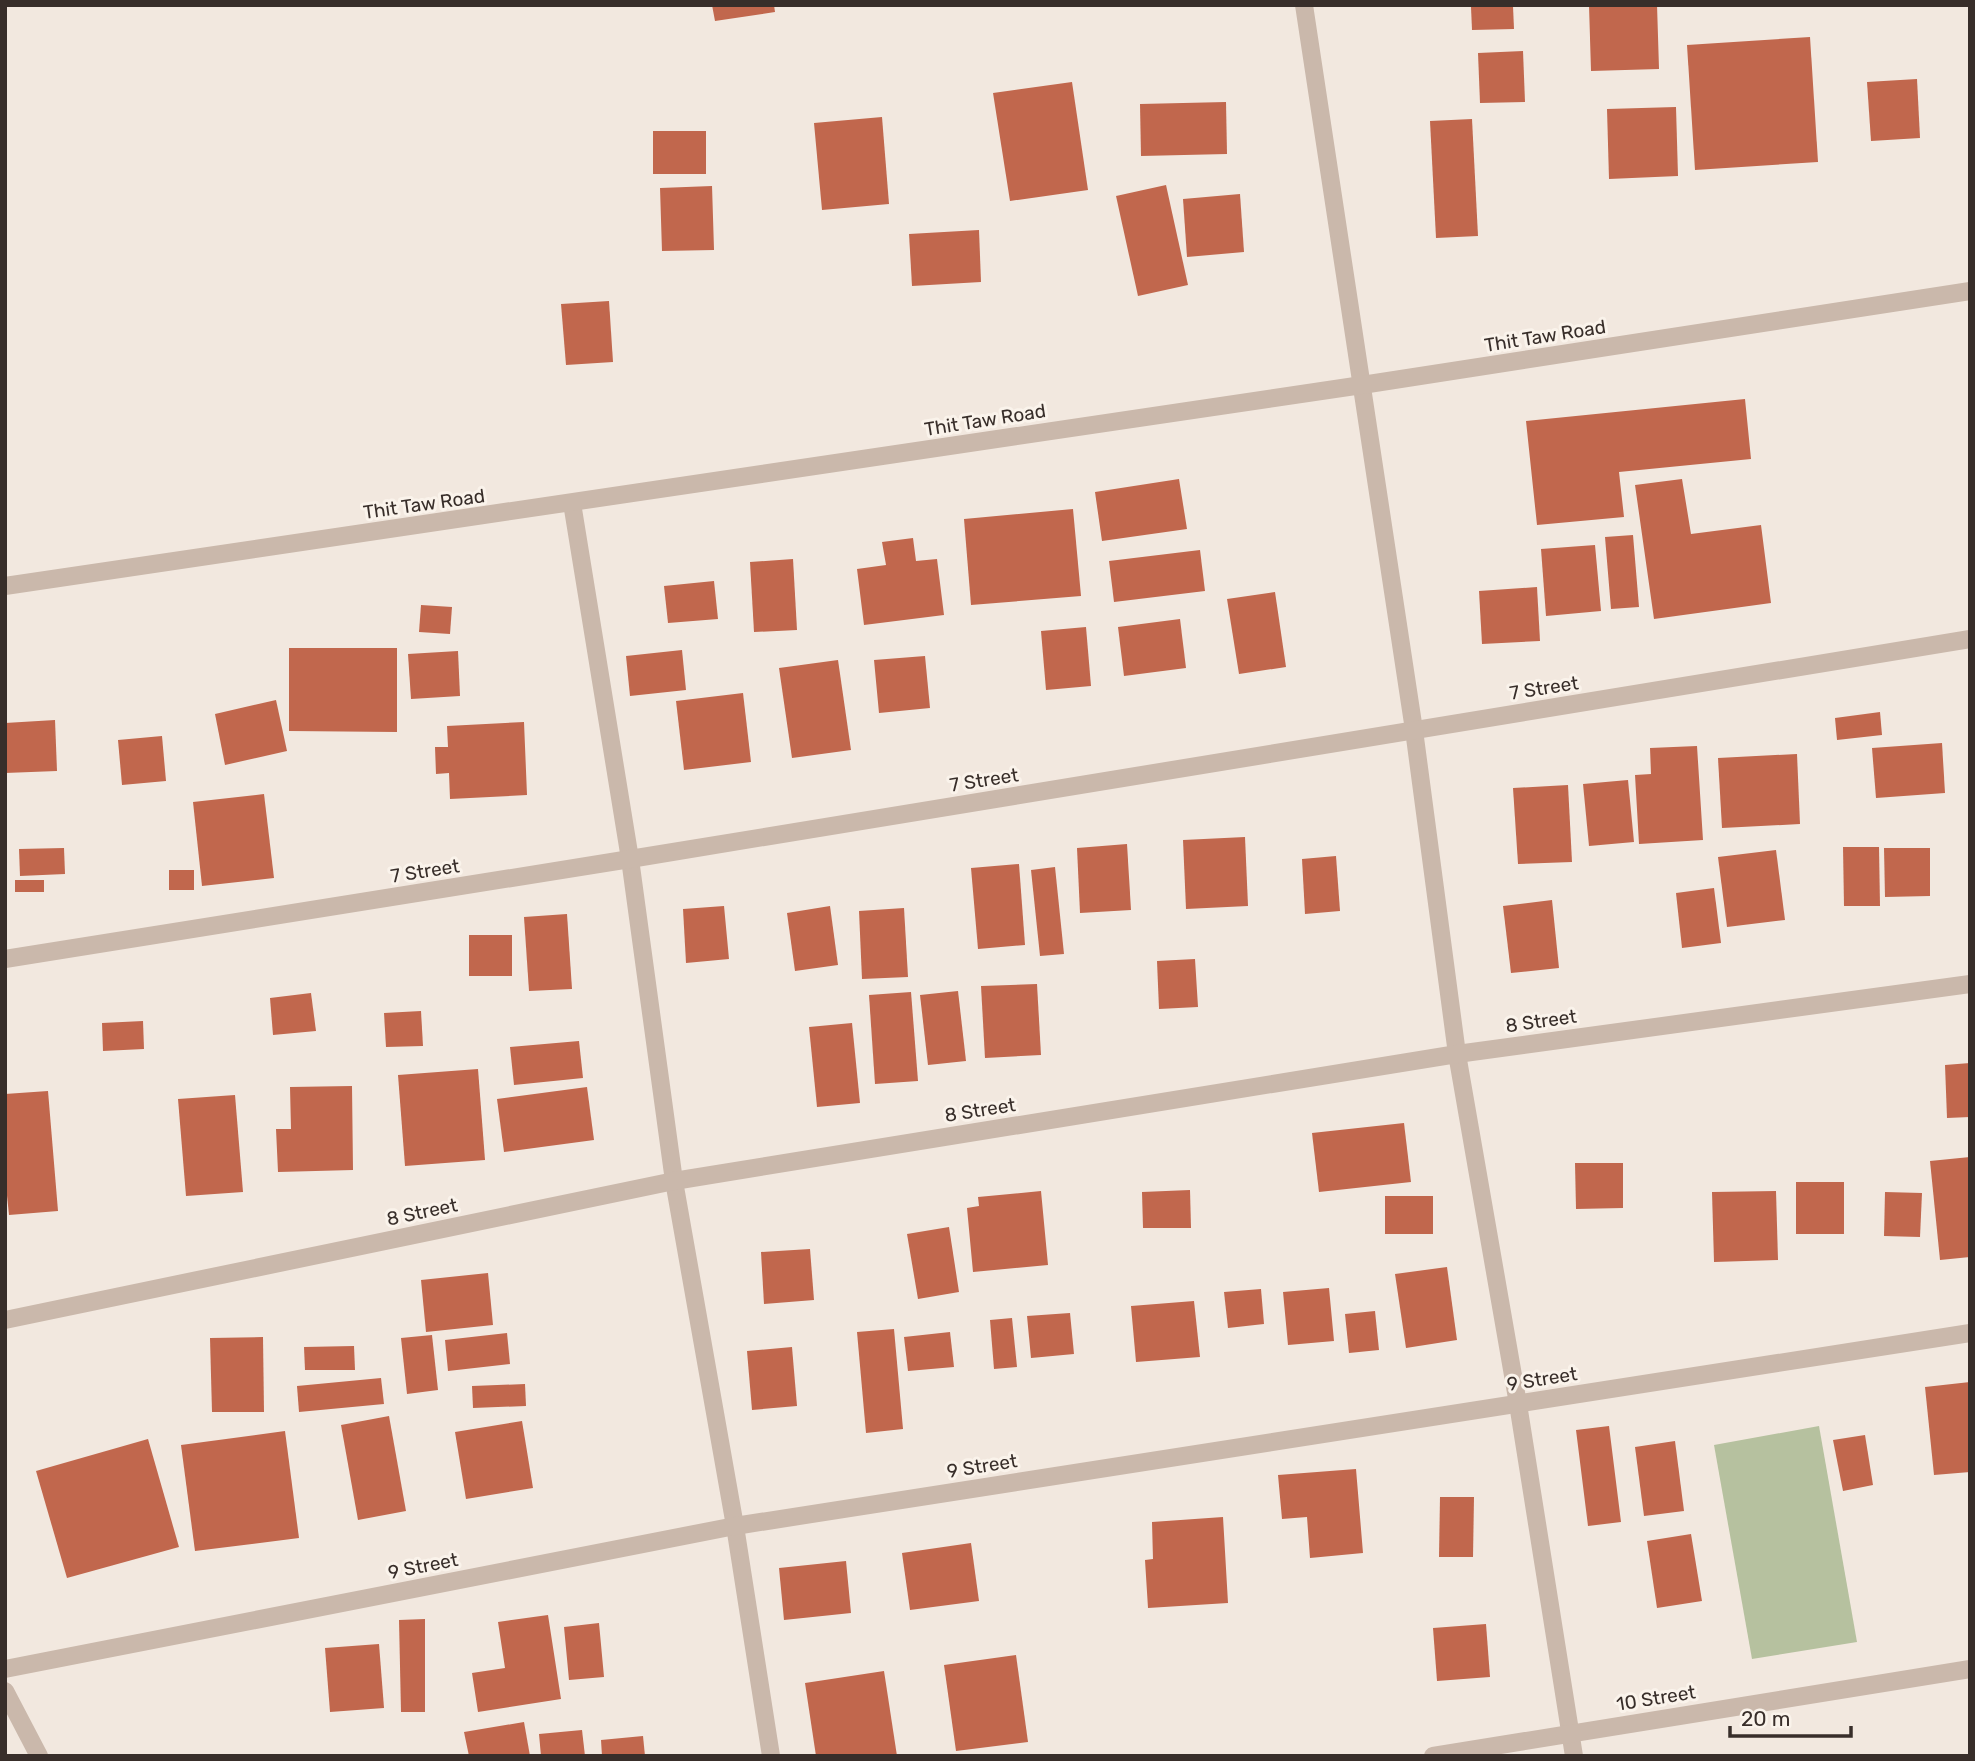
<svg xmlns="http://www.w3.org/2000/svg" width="1975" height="1761" font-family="Rubik,sans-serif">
<rect width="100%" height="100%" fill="#f2e8df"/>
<!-- green -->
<polygon fill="#b6c19f" points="1819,1426 1857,1642 1752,1659 1714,1445"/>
<!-- building -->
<g fill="#c1674d">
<polygon points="712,5 774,5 775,12 715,21"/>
<polygon points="1589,5 1657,5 1659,69 1591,71"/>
<polygon points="1513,6 1514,29 1472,30 1471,7"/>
<polygon points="1810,37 1818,162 1695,170 1687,45"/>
<polygon points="1523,51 1525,102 1480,103 1478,53"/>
<polygon points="1917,79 1920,138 1871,141 1867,82"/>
<polygon points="1072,82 1088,190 1010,201 993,93"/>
<polygon points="1226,102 1227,154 1141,156 1140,104"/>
<polygon points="1676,107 1678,176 1609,179 1607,109"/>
<polygon points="882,117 889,204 822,210 814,123"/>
<polygon points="1472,119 1478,236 1436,238 1430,121"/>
<rect x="653" y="131" width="53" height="43"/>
<polygon points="1166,185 1188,285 1138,296 1116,196"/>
<polygon points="712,186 714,250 662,251 660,188"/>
<polygon points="1240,194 1244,252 1187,257 1183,199"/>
<polygon points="979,230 981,282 912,286 909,234"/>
<polygon points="609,301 613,362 566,365 561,304"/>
<polygon points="1745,399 1751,459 1619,472 1624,517 1537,525 1526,421"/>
<polygon points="1179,479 1187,529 1102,541 1095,492"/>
<polygon points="1682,479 1691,534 1761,525 1771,603 1654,619 1635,485"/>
<polygon points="1073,509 1081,596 971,605 964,519"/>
<polygon points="1633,535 1639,607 1611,609 1605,537"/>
<polygon points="913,538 916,561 937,559 944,615 864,625 857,569 886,565 882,542"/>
<polygon points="1595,545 1601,611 1546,616 1541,549"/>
<polygon points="1200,550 1205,591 1114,602 1109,561"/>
<polygon points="793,559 797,630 754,632 750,562"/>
<polygon points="714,581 718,619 668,623 664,586"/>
<polygon points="1537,587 1540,641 1482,644 1479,591"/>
<polygon points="1275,592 1286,667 1239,674 1227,599"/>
<polygon points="421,605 452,607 450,634 419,632"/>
<polygon points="1180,619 1186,668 1124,676 1118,627"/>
<polygon points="1086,627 1091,686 1046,690 1041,631"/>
<polygon points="289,648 397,648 397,732 289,731"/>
<polygon points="682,650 686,690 630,696 626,656"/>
<polygon points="458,651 460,696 411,699 408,654"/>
<polygon points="925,656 930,708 879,713 874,660"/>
<polygon points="838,660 851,750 792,758 779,668"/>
<polygon points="743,693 751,762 684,770 676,701"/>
<polygon points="276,700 287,751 225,765 215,714"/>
<polygon points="1880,712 1882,735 1837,740 1835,718"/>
<polygon points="55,720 57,771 5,773 5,723"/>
<polygon points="524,722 527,795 450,799 449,773 436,774 435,747 448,747 447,726"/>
<polygon points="162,736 166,781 122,785 118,740"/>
<polygon points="1942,743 1945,793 1876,798 1872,748"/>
<polygon points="1697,746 1703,840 1639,844 1635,775 1651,774 1650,748"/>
<polygon points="1797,754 1800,824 1722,828 1718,758"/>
<polygon points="1628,780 1634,842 1589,846 1583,784"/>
<polygon points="1568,785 1572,862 1518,864 1513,788"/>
<polygon points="264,794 274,878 202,886 193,802"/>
<polygon points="1245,837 1248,906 1186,909 1183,840"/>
<polygon points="1127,844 1131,910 1080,913 1077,848"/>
<polygon points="1843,847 1879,847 1880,906 1844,906"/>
<polygon points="64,848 65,874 20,876 19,849"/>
<polygon points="1884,848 1930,848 1930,896 1885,897"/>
<polygon points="1776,850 1785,920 1727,927 1718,857"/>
<polygon points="1336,856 1340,911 1305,914 1302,859"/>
<polygon points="1019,864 1025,945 978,949 971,868"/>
<polygon points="1055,867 1064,954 1040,956 1031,870"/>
<rect x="169" y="870" width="25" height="20"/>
<rect x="15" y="880" width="29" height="12"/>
<polygon points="1714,888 1721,943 1682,948 1676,893"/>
<polygon points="1552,900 1559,968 1511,973 1503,906"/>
<polygon points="724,906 729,959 686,963 683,909"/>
<polygon points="830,906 838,965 795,971 787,913"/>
<polygon points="904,908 908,977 862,979 859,911"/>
<polygon points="567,914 572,989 529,991 524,917"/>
<rect x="469" y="935" width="43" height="41"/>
<polygon points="1195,959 1198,1007 1159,1009 1157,961"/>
<polygon points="1037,984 1041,1055 985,1058 981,986"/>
<polygon points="958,991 966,1061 928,1065 920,995"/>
<polygon points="911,992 918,1081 875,1084 869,995"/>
<polygon points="311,993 316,1031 273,1035 270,998"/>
<polygon points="421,1011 423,1046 386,1047 384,1013"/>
<polygon points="143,1021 144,1049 103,1051 102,1023"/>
<polygon points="852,1023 860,1103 817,1107 809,1027"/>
<polygon points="579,1041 583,1078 514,1085 510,1047"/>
<polygon points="1970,1063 1970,1117 1947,1118 1945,1065"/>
<polygon points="478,1069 485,1160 405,1166 398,1075"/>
<polygon points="352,1086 353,1170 278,1172 276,1129 291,1129 290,1087"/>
<polygon points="587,1087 594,1140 504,1152 497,1099"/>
<polygon points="48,1091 58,1211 9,1215 5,1176 5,1094"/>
<polygon points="235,1095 243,1192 186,1196 178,1099"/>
<polygon points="1404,1123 1411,1182 1319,1192 1312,1133"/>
<polygon points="1970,1157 1970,1257 1940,1260 1930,1161"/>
<polygon points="1575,1163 1623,1163 1623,1208 1576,1209"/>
<rect x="1796" y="1182" width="48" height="52"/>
<polygon points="1190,1190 1191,1228 1143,1228 1142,1192"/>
<polygon points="1041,1191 1048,1265 973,1272 967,1208 979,1206 978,1197"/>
<polygon points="1776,1191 1778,1260 1714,1262 1712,1192"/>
<polygon points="1885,1192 1922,1193 1920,1237 1884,1236"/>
<rect x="1385" y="1196" width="48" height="38"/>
<polygon points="949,1227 959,1292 918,1299 907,1234"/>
<polygon points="810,1249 814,1300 764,1304 761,1252"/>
<polygon points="1447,1267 1457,1340 1406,1348 1395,1274"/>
<polygon points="488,1273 493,1325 426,1332 421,1280"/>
<polygon points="1329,1288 1334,1341 1288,1345 1283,1292"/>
<polygon points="1261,1289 1264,1324 1228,1328 1224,1292"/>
<polygon points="1194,1301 1200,1357 1136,1362 1131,1306"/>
<polygon points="1375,1311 1379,1350 1349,1353 1345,1314"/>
<polygon points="1070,1313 1074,1354 1031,1358 1027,1316"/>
<polygon points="1012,1318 1017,1367 994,1369 990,1320"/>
<polygon points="894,1329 903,1429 866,1433 857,1332"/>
<polygon points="950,1332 954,1367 908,1371 904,1337"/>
<polygon points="507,1333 510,1364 448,1371 445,1340"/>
<polygon points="432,1335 438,1390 407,1394 401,1338"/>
<polygon points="263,1337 264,1412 212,1412 210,1338"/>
<polygon points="354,1346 355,1370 305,1370 304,1347"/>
<polygon points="792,1347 797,1406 752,1410 747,1351"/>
<polygon points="381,1378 384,1404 299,1412 297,1386"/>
<polygon points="1970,1382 1970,1472 1934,1475 1925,1387"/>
<polygon points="525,1384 526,1406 473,1408 472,1386"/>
<polygon points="389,1416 406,1511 358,1520 341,1425"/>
<polygon points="522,1421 533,1488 466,1499 455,1432"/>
<polygon points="1609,1426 1621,1522 1588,1526 1576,1430"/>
<polygon points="285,1431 299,1538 195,1551 181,1445"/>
<polygon points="1865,1435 1873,1485 1843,1491 1833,1440"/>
<polygon points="148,1439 179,1547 67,1578 36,1471"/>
<polygon points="1675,1441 1684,1511 1644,1516 1635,1447"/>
<polygon points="1356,1469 1363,1553 1310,1558 1307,1517 1282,1519 1278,1475"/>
<polygon points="1440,1497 1474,1497 1473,1557 1439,1557"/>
<polygon points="1223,1517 1228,1603 1148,1608 1145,1560 1153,1559 1152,1522"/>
<polygon points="1691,1534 1702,1601 1657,1608 1647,1541"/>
<polygon points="971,1543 979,1601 910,1610 902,1553"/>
<polygon points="846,1561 851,1613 784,1620 779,1568"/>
<polygon points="548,1615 561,1699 478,1712 472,1673 505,1668 498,1622"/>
<polygon points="425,1619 425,1712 401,1712 399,1620"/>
<polygon points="599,1623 604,1677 569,1680 564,1627"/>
<polygon points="1486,1624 1490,1677 1437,1681 1433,1628"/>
<polygon points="379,1644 384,1708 330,1712 325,1648"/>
<polygon points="1016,1655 1028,1742 956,1751 944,1665"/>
<polygon points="884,1671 897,1756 816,1756 805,1683"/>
<polygon points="524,1722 530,1756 469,1756 464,1732"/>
<polygon points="582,1730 585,1756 541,1756 539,1734"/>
<polygon points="643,1736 645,1756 602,1756 601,1740"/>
</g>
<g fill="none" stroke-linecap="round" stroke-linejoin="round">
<!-- minor -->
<g stroke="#cab8ab" stroke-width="18">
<polyline points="1304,5 1414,730 1457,1054 1518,1404 1574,1756"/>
<polyline points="572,503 630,859 674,1181 735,1526 771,1756"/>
<polyline points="5,586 1362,385 1970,291"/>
<polyline points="5,959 630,859 1970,639"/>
<polyline points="5,1320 674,1181 1457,1054 1970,984"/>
<polyline points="5,1669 735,1526 1970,1333"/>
<polyline points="5,1691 39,1756"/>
<polyline points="1433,1756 1970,1669"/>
</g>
</g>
<g text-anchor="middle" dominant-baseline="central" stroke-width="6" stroke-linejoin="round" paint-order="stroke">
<!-- street labels -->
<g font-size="19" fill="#382e2a" stroke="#faf3eb">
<text transform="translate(1545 336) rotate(-9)">Thit Taw Road</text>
<text transform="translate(985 420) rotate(-9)">Thit Taw Road</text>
<text transform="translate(424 504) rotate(-8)">Thit Taw Road</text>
<text transform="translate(1544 688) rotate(-9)">7 Street</text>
<text transform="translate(984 780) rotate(-9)">7 Street</text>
<text transform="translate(425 871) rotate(-9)">7 Street</text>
<text transform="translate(1541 1021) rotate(-8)">8 Street</text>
<text transform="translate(980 1110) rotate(-9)">8 Street</text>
<text transform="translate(422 1212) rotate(-12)">8 Street</text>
<text transform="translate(1542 1379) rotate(-9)">9 Street</text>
<text transform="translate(982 1466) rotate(-9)">9 Street</text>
<text transform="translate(423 1566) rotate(-11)">9 Street</text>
<text transform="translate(1656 1698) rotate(-9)">10 Street</text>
</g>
</g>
<!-- border -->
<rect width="1975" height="1761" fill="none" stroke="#382e2a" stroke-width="14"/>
<!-- scale -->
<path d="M1730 1726v10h121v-10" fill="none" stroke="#382e2a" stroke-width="3.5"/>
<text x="1741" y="1726" font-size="21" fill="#382e2a" stroke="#faf3eb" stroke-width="5" paint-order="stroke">20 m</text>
</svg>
